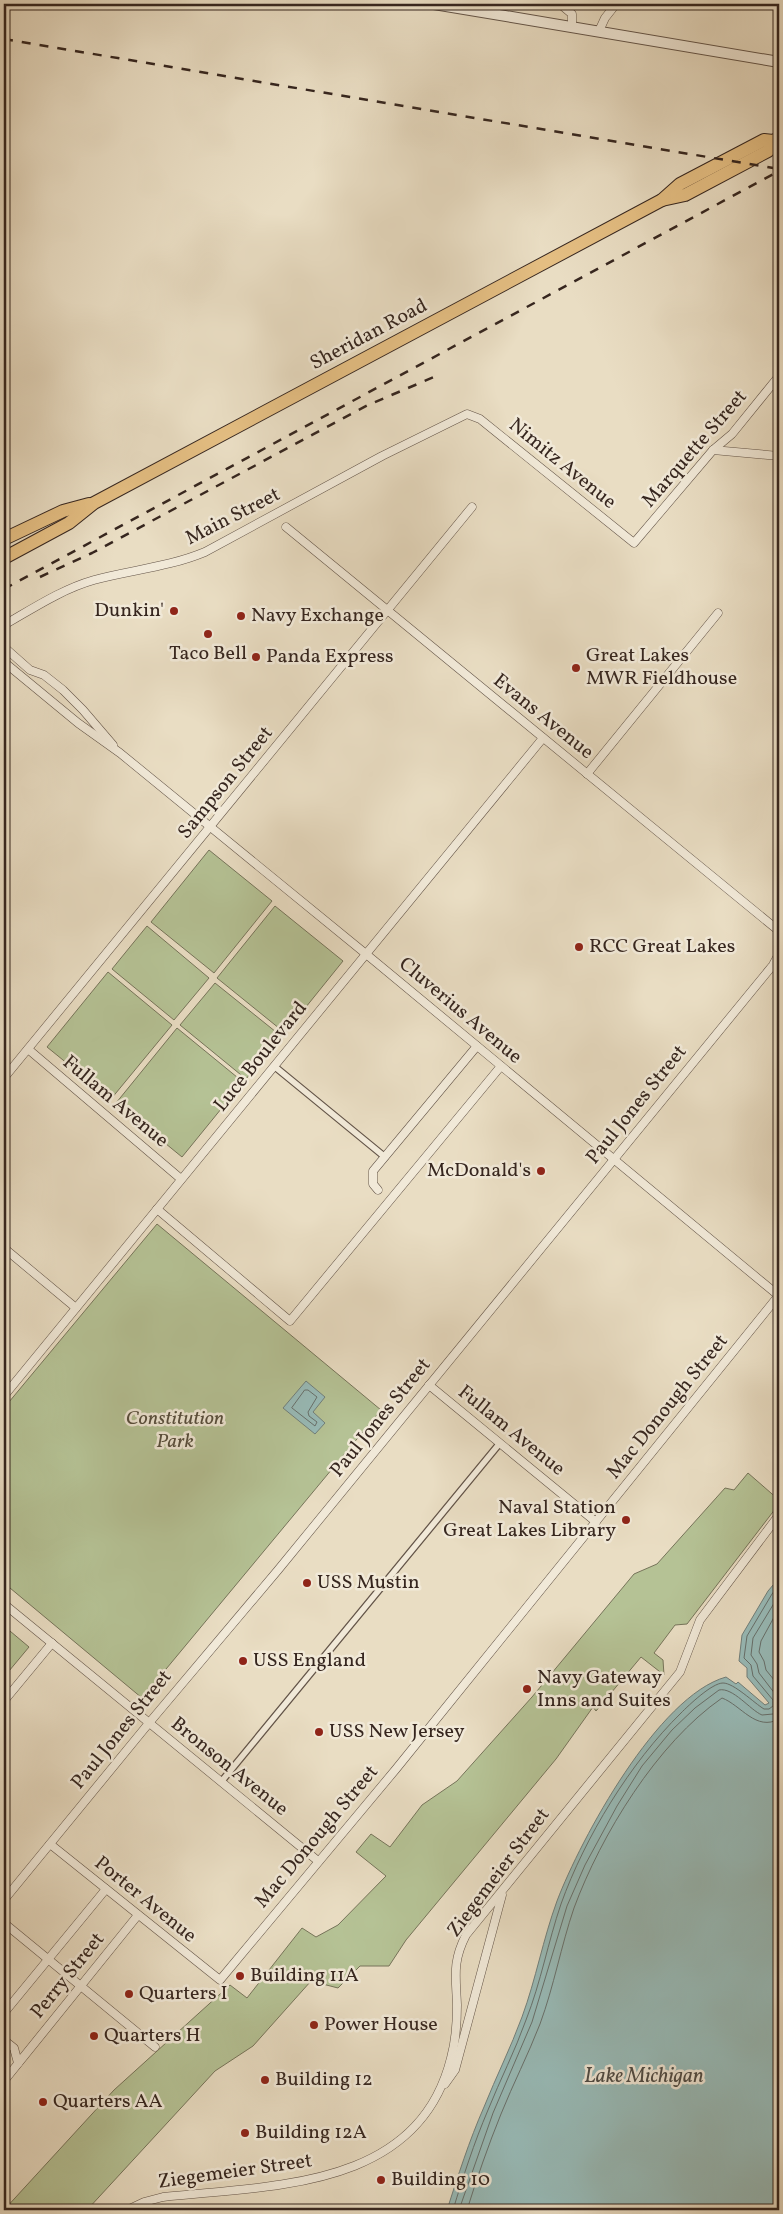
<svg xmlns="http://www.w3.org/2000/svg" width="783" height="2214" font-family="Vollkorn,serif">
<rect width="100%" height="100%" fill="#e9ddc3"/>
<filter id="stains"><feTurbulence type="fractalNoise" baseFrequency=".004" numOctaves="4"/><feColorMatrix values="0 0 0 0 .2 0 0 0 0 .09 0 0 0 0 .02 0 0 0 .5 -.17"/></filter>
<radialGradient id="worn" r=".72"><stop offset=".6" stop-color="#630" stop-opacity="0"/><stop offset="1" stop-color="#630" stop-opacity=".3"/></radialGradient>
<!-- green -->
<g fill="#b5c295" stroke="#76745a">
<polygon points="209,850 272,901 214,973 151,922"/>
<polygon points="275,906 343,961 285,1033 217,978"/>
<polygon points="147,926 209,978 174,1020 112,969"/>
<polygon points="108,972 172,1025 111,1099 47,1047"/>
<polygon points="215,983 281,1036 246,1079 180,1025"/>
<polygon points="177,1028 243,1082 182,1157 116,1103"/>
<polygon points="157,1224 381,1410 142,1698 4,1583 4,1408"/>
<polygon points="748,1473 779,1500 779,1504 687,1624 675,1625 654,1653 663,1660 664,1675 641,1657 596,1711 593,1707 556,1759 406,1940 389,1966 360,1966 338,1988 311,1981 253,2046 215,2071 87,2210 4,2210 114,2090 230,1985 247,1998 302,1928 316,1937 338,1925 386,1876 356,1852 371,1834 390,1847 422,1805 457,1781 532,1697 634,1574 657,1564 725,1488 734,1490"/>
<polygon points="4,1626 29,1647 4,1677"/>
</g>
<!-- water -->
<g fill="#98bbb8" stroke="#717f7b">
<polygon points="306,1381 325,1397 313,1412 325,1423 315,1434 283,1408"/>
<path d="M779 1578V2210H447C458 2176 469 2141 484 2107 496 2077 511 2047 522 2017 536 1979 543 1939 557 1901 581 1838 658 1696 726 1677L736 1684 738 1682 765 1705 769 1703 747 1677V1668L739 1661 742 1635 768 1591Z"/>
</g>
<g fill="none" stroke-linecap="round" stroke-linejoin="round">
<!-- shore -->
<g stroke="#67706c" stroke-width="1">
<polygon points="305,1390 308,1390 317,1397 308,1412 309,1416 317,1422 315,1426 292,1408"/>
<polyline points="779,1595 753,1638 751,1655 757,1664 759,1673 779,1699"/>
<polyline points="779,1608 761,1641 759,1652 764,1661 766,1670 779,1686"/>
<path d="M453 2210C463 2177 474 2143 488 2110 500 2080 515 2051 526 2020 541 1982 548 1942 561 1904 585 1837 630 1763 681 1713 689 1705 712 1683 723 1683 734 1683 754 1703 764 1709H769L773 1706V1700L753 1676 751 1665 744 1658 747 1636 772 1594 779 1585"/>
<path d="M459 2210 493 2113 532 2022 567 1906 585 1865 617 1806 642 1766 672 1730 695 1708 719 1690C733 1687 750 1710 762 1715L773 1714 779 1707"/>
<path d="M467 2210C477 2178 488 2146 501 2114 513 2084 528 2055 540 2024 554 1986 561 1946 574 1908 601 1835 657 1743 722 1698 741 1705 756 1732 779 1719"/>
</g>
<defs>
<g id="pedestrian">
<polyline points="274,1066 385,1157"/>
<polyline points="221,1782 500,1443"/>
</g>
<g id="minor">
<polyline points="560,4 572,14 572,26"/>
<polyline points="599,31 605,18 616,4"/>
<polyline points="713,450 779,456"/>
<polyline points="286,527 779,931"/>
<path d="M4 625C32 609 62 589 94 580 131 570 169 567 205 552L382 456 467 414 480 419 634 543 713 450 732 434 779 376"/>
<polyline points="4,647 30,670 44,675 63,690 83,710 113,745"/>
<polyline points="4,662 78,723 120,753 366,954 779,1296"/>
<polyline points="587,774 718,613"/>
<polyline points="28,1049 181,1179"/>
<polyline points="4,1078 472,507"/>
<polyline points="378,1190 373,1184 373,1171 477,1046"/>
<polyline points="157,1209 290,1321 501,1066"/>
<polyline points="4,1248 76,1308"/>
<polyline points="429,1385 596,1522"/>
<polyline points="4,1396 543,738"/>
<polyline points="4,1604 318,1861"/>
<polyline points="4,1701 52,1643"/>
<polyline points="50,1844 220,1980 396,1769 779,1295"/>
<polyline points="4,1900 149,1723 278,1570 773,965 779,954"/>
<polyline points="4,1923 155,2047"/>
<polyline points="4,2013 106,1889"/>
<polyline points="4,2040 14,2048 18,2063"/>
<polyline points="4,2081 138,1915"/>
<polyline points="445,2084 455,2070 502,1895"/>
<path d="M127 2210 144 2202 163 2197C272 2185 418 2190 451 2058 456 2040 457 2023 457 2005 456 1977 452 1962 466 1935L680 1672 700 1620 779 1515"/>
</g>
<polyline id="tertiary" points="434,4 779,62"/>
<g id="trunk">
<polyline points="662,200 685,195 768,151 773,141 779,138"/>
<polyline points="4,539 63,511 89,504"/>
<polyline points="4,558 69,523 94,503 662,200 680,184 764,140 773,141"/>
</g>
</defs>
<!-- pedestrian casing -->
<use href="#pedestrian" stroke="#635448" stroke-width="8"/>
<!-- minor casing -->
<use href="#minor" stroke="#635448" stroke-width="9"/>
<!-- tertiary casing -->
<use href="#tertiary" stroke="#635448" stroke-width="12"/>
<!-- trunk casing -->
<use href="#trunk" stroke="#36261f" stroke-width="14"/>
<!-- pedestrian -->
<use href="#pedestrian" stroke="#f1e9d8" stroke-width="5.5"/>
<!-- minor -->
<use href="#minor" stroke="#f1e9d8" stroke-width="8"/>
<!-- tertiary -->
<use href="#tertiary" stroke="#f1e9d8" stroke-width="10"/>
<!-- trunk -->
<use href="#trunk" stroke="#e4be82" stroke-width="12"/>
<!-- rail -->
<g stroke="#36261f" stroke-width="2.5" stroke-dasharray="9 9" stroke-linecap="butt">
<polyline points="4,39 779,169"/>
<polyline points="40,577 92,553 368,405 434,377"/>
<polyline points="4,589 779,171"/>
</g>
</g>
<!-- markers -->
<g fill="#8f2418" stroke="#f1e9d8" stroke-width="2">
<circle cx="174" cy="611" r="5"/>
<circle cx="241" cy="616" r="5"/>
<circle cx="208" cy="634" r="5"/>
<circle cx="256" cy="657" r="5"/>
<circle cx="576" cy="668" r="5"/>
<circle cx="579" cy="947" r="5"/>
<circle cx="541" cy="1171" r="5"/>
<circle cx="626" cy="1520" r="5"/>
<circle cx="307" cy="1583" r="5"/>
<circle cx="243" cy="1661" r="5"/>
<circle cx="527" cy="1689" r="5"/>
<circle cx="319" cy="1732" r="5"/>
<circle cx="240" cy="1976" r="5"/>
<circle cx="129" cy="1994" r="5"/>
<circle cx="314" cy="2025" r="5"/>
<circle cx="94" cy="2036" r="5"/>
<circle cx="265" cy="2080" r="5"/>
<circle cx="43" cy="2102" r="5"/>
<circle cx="245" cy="2133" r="5"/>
<circle cx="381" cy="2180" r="5"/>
</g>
<g text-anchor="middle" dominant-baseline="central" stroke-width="5" stroke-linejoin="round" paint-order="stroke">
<!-- street labels -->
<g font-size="20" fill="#36261f" stroke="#f1e9d8">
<text transform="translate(369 335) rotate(-28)">Sheridan Road</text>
<text transform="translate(695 449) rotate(-49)">Marquette Street</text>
<text transform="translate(562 464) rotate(39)">Nimitz Avenue</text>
<text transform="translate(233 517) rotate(-27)">Main Street</text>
<text transform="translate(543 717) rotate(39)">Evans Avenue</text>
<text transform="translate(226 783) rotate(-51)">Sampson Street</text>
<text transform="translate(460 1011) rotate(40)">Cluverius Avenue</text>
<text transform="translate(261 1057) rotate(-51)">Luce Boulevard</text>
<text transform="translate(115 1102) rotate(40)">Fullam Avenue</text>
<text transform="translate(637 1105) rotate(-51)">Paul Jones Street</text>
<text transform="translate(668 1407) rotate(-51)">Mac Donough Street</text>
<text transform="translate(381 1418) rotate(-51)">Paul Jones Street</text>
<text transform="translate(511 1431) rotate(39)">Fullam Avenue</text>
<text transform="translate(122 1730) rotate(-51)">Paul Jones Street</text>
<text transform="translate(229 1767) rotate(39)">Bronson Avenue</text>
<text transform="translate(317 1837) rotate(-50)">Mac Donough Street</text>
<text transform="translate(499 1873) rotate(-53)">Ziegemeier Street</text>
<text transform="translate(145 1900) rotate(39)">Porter Avenue</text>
<text transform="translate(68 1976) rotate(-51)">Perry Street</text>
<text transform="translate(235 2172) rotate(-8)">Ziegemeier Street</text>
</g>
<!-- poi labels -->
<g font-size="20" fill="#36261f" stroke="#f1e9d8" text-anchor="start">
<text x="164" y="611" text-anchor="end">Dunkin'</text>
<text x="251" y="616">Navy Exchange</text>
<text x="208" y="654" text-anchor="middle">Taco Bell</text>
<text x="586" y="656">Great Lakes<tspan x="586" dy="23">MWR Fieldhouse</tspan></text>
<text x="266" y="657">Panda Express</text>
<text x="589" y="947">RCC Great Lakes</text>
<text x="531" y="1171" text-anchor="end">McDonald's</text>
<text x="616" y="1508" text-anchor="end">Naval Station<tspan x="616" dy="23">Great Lakes Library</tspan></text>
<text x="317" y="1583">USS Mustin</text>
<text x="253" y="1661">USS England</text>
<text x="537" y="1678">Navy Gateway<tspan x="537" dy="23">Inns and Suites</tspan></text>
<text x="329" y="1732">USS New Jersey</text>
<text x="250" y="1976">Building 11A</text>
<text x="139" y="1994">Quarters I</text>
<text x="324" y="2025">Power House</text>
<text x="104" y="2036">Quarters H</text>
<text x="275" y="2080">Building 12</text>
<text x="53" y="2102">Quarters AA</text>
<text x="255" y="2133">Building 12A</text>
<text x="391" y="2180">Building 10</text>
</g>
<!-- park labels -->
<g font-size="20" font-style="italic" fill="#564d3c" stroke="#f1e9d8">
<text x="175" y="1419">Constitution<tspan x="175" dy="23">Park</tspan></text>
</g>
<!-- water labels -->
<g font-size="21" font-style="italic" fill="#4e4b45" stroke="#f1e9d8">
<text x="644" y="2076">Lake Michigan</text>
</g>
</g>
<!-- margin -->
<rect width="783" height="2214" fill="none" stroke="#e9ddc3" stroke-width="20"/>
<rect x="5" y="5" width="773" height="2204" fill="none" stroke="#36261f" stroke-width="2.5"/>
<rect x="10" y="10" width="763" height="2194" fill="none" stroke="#36261f"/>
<rect width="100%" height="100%" filter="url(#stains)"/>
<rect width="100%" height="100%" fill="url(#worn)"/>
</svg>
